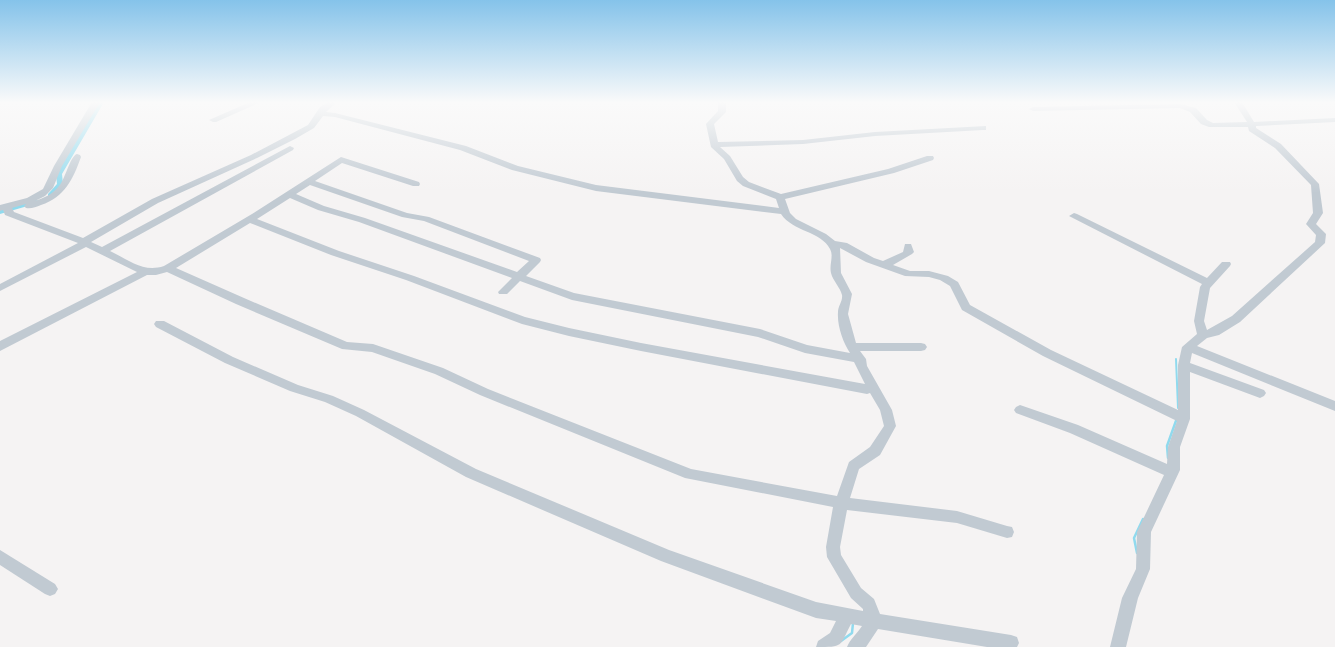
<svg xmlns="http://www.w3.org/2000/svg" width="1335" height="647" font-family="Figtree,sans-serif">
<rect width="100%" height="100%" fill="#f5f3f3"/>
<g fill="none" stroke-linecap="round" stroke-linejoin="round">
<!-- stream-far1 -->
<polyline stroke="#90daee" stroke-width="2" points="1176,359 1178,408"/>
<!-- stream -->
<g stroke="#90daee" stroke-width="2.5">
<polyline points="1168,458 1167,446 1177,418"/>
<polyline points="1137,553 1134,538 1143,519"/>
<polyline points="841,641 852,633 853,623"/>
</g>
<!-- canal -->
<g fill="#90daee" fill-rule="evenodd">
<path d="M98 102H104L62 174 63 184C59 190 55 197 48 196V194L57 184 56 174 62 162Z"/>
<polygon points="36,200 38,201 38,203 0,214 0,210"/>
</g>
<!-- minor -->
<g fill="#c1cad2" fill-rule="evenodd">
<path d="M92 102H100L62 166 53 188 45 196 35 201C44 198 53 194 59 186 65 180 70 156 77 154L80 155 81 157C73 179 65 197 41 205 36 207 31 209 26 208L24 206 26 204 12 208 14 212 83 238 152 199 251 155 308 125 320 107 328 102H337L326 112 335 113 466 146 518 166 596 185 779 208 776 199 743 186 737 181 724 159 711 147 706 124 718 111V102H726V112L714 124 718 142 803 140 875 132 986 126V130H983L875 136 803 144 720 147 730 156 743 177 749 182 781 194 888 169 927 156H933L934 158 933 160 894 173 785 199 790 213 796 219 826 234 835 241 847 243 874 258 883 261 903 252 905 244H911L914 252 912 254 893 265 910 271H929L948 276 958 282 970 305 1051 350 1178 410V365L1182 347 1197 334 1194 321 1200 287 1202 284 1069 216 1074 213 1077 214 1207 278 1222 262H1230L1231 264 1230 266 1210 288 1204 321 1207 330 1232 316 1315 242 1316 235 1306 224 1313 213 1311 185 1275 148 1249 131 1248 127H1209L1201 124 1190 112 1180 108 1033 111 1029 109 1033 107 1180 104 1196 108 1207 120 1213 123 1247 122 1234 102H1242L1254 122 1335 118V122L1256 126V128L1281 144 1319 184 1323 213 1316 224 1326 234 1325 243 1240 322 1219 335 1207 338 1197 346 1335 401V411L1192 353 1190 363 1264 390 1266 393 1264 396 1260 398 1190 372V419L1180 447V470L1151 532 1150 569 1138 598 1126 647H1110L1122 598 1136 569 1137 532 1164 475 1070 433 1016 413 1014 410 1016 407 1020 405 1078 425 1167 464 1168 447 1177 421 1043 356 962 310 950 286 940 280 929 277 905 276 866 262 840 248 841 273 852 294 848 314 856 343H921L925 344 927 347 925 350 921 351H860L866 359 867 366 892 410 896 426 880 455 859 469 850 498 957 511 1007 526 1012 527 1014 532 1012 537 1007 538 957 523 847 510 840 547 841 555 861 588 874 599 880 614 1011 635 1017 637 1019 643 1017 647H987L878 629 866 647H847C850 639 857 634 862 626L851 624C839 647 844 647 816 647L818 641 830 633 836 621 816 618 661 561 466 477 356 416 325 402 290 391 225 363 156 327 154 324 156 321H164L233 357 298 385 333 396 364 410 476 469 669 550 816 602 863 611V609L851 598 827 557 826 547 833 507 685 478 480 395 435 374 372 352 342 349 236 304 167 272 156 275H147L0 351V341L137 272 86 247 0 291V284L78 243 5 215 3 210 0 211V205L27 198 43 189 54 166ZM323 116 335 117 460 150 512 170 596 191 781 214C793 232 821 231 830 249 834 256 829 265 831 273 833 281 840 287 842 295 843 301 838 306 838 312 837 326 843 342 850 353L807 345 760 329 574 293 526 276 540 262 541 260 540 258 429 217 407 213 315 181 342 163 413 186H419L420 184 419 182 341 157 252 214 164 266C143 273 129 260 110 251L293 150 294 148 290 146 102 247 91 242 158 203 257 158 295 139 314 128ZM310 185 402 217 424 221 529 261 517 272 365 218 324 206 296 194ZM290 198 318 210 359 222 512 278 498 292 499 294H507L520 281 572 300 758 337 805 353 854 362 865 384 641 343 569 328 525 317 414 276 339 251 257 219ZM250 223 331 255 406 280 522 324 569 336 641 351 867 394 870 393 880 410 884 426 870 447 849 462 837 496 691 469 488 389 443 368 373 344 347 342 244 298 176 268Z"/>
<polygon points="250,102 261,102 216,122 213,122 209,120"/>
<polygon points="0,550 55,584 58,589 55,594 50,596 45,594 0,565"/>
</g>
</g>
<!-- sky -->
<linearGradient id="sky" x2="0" y2="1"><stop stop-color="#85c3ea"/><stop offset="0.53" stop-color="#fafafa"/><stop offset="1" stop-color="#fafafa" stop-opacity="0"/></linearGradient>
<rect width="1335" height="193" fill="url(#sky)"/>
</svg>
